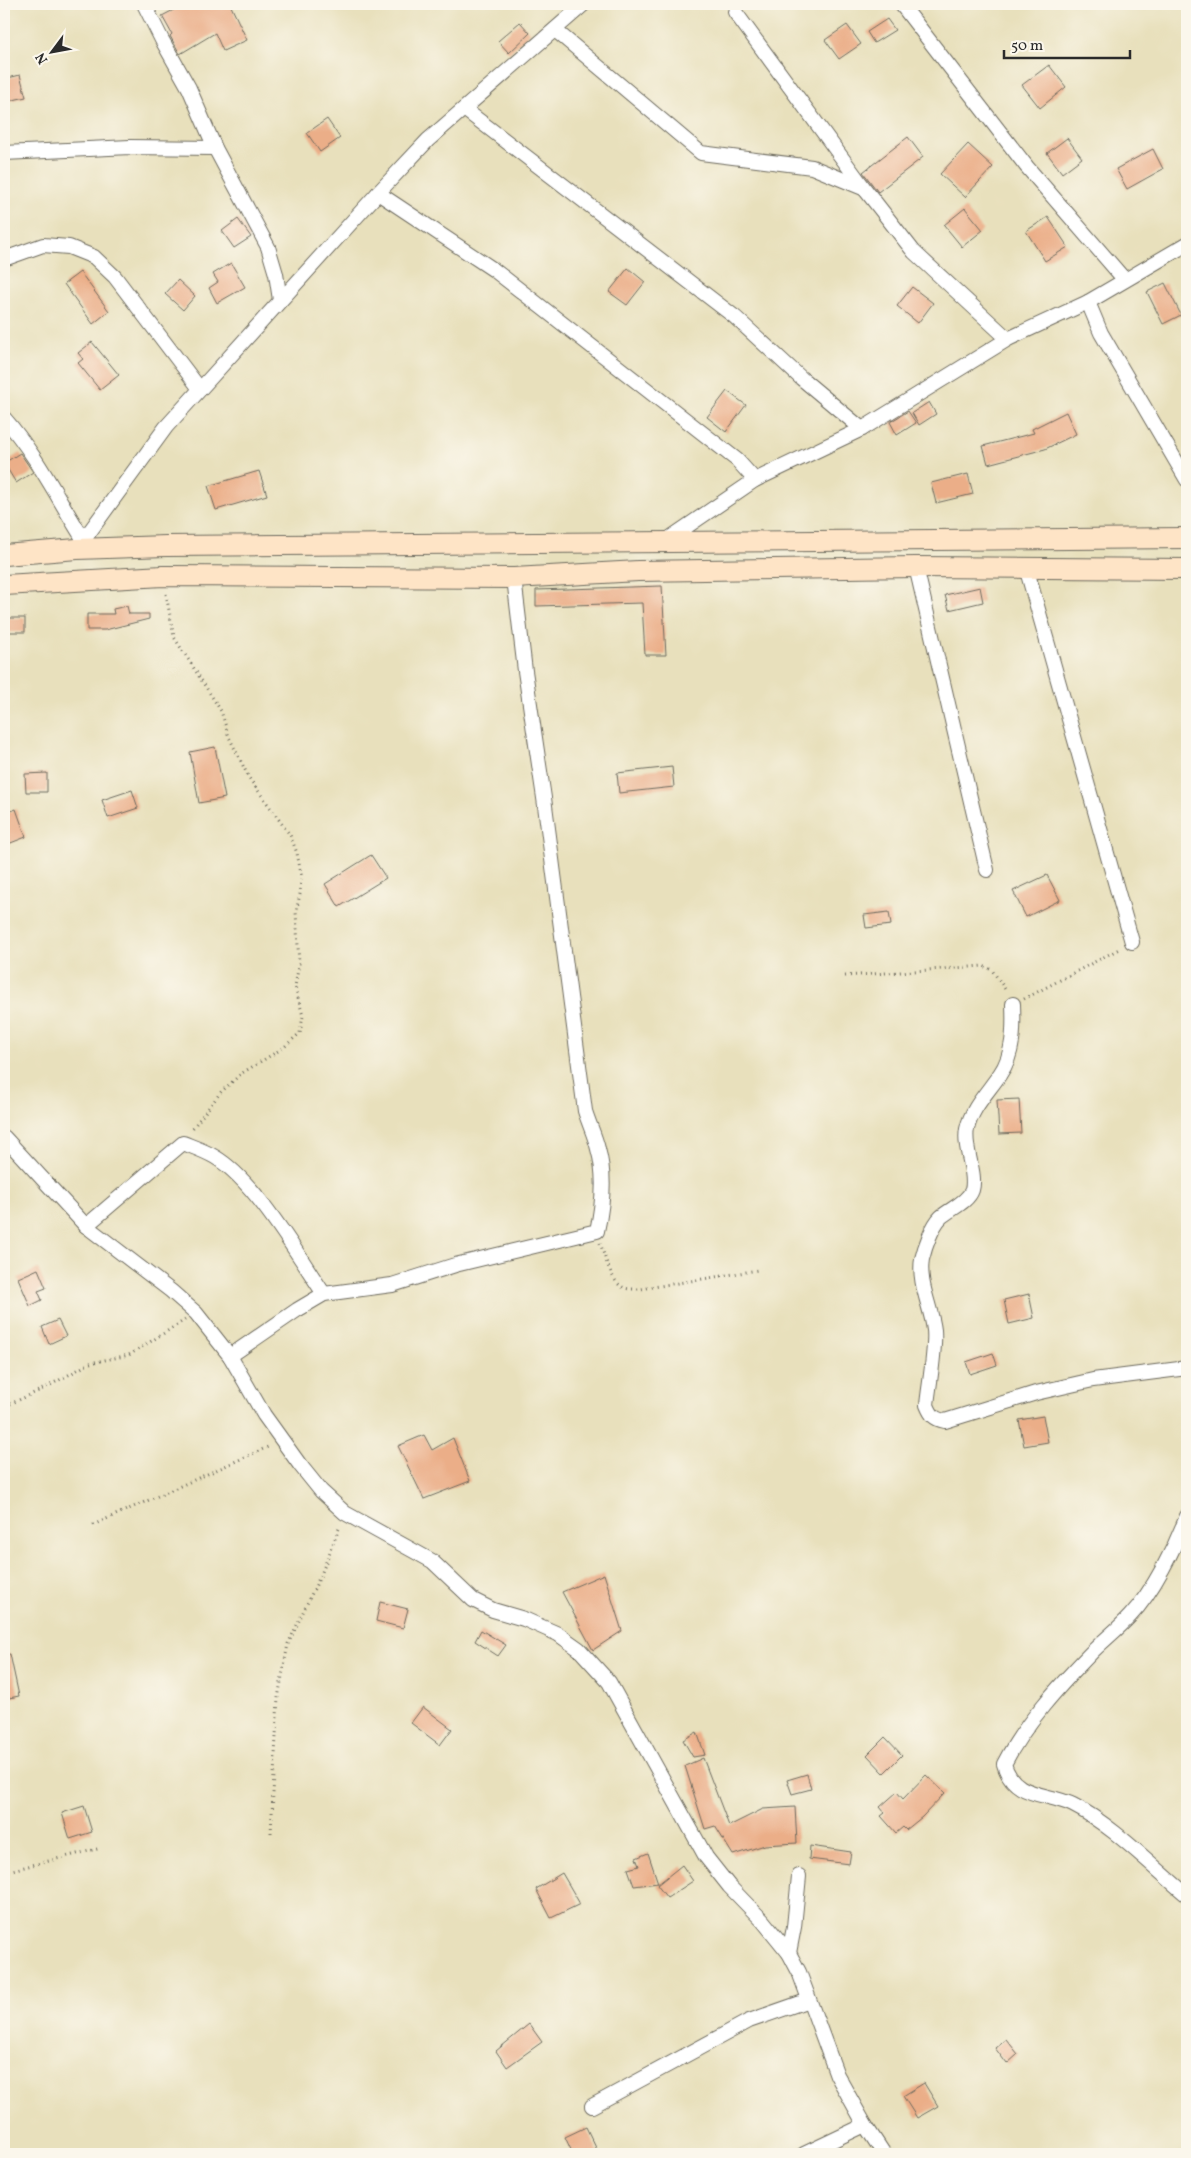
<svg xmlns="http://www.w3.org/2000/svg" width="1191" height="2158" font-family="Vollkorn,serif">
<rect width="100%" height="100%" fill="#fbf7ec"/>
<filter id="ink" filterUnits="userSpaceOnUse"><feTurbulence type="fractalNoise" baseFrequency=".02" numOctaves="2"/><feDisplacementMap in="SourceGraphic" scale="10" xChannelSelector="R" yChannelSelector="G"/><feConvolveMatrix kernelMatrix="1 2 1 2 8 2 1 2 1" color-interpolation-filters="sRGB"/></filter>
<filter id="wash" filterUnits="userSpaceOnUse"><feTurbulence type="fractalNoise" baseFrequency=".0096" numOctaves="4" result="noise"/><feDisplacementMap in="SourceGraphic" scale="20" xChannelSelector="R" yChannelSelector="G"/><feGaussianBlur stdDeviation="1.12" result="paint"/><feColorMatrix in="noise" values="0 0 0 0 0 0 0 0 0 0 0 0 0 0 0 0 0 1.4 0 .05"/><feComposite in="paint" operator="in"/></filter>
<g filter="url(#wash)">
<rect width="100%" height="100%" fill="#e8e0bc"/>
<g id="blocks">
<!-- building -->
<g fill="#ebae88">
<polygon points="185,4 230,4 247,40 223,51 215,33 180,54 170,36 172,34 162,16"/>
<polygon points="887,19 895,30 874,43 867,32"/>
<polygon points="520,22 530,33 509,53 498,41"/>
<polygon points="847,25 861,44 839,59 825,40"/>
<polygon points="1049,65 1066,87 1040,108 1022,85"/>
<polygon points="20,75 26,97 4,102 4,79"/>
<polygon points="327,119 340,138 320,152 307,133"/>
<polygon points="908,137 923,157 878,192 863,172"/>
<polygon points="1067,138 1082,158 1062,173 1047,153"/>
<polygon points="968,144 993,167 965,197 940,174"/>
<polygon points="1153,149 1163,169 1127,189 1116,169"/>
<polygon points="965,208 983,230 962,247 944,225"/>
<polygon points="1048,217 1068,247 1045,261 1026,231"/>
<polygon points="238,219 251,237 234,248 222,231"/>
<polygon points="231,263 245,287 217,303 209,288 218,282 213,274"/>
<polygon points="628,268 645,282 627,305 609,292"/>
<polygon points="80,272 109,311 93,324 64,284"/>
<polygon points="178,280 195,296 183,310 165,294"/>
<polygon points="1165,283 1181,315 1163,324 1147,292"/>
<polygon points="912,287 933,303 918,323 897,306"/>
<polygon points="92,342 119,375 100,390 78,363 83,359 78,353"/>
<polygon points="727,391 746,405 726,432 707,417"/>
<polygon points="929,402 936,414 919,425 912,413"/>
<polygon points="908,411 916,423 897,435 890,422"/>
<polygon points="1066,412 1076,434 1045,449 988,464 983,446 1034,433 1032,429"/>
<polygon points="20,453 33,472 16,483 4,463"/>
<polygon points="259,471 267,495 216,510 208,486"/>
<polygon points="968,474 973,494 936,503 931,483"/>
<polygon points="662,586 666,655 645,655 642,603 536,606 536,590"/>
<polygon points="980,587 983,602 949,610 945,595"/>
<polygon points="127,606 129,614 149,614 149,619 105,630 87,630 87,614 114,614 113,609"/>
<rect x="4" y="618" width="21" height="14"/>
<polygon points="215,747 225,798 199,803 190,752"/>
<polygon points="672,767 674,787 619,793 617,773"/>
<polygon points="47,773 47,792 26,792 25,774"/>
<polygon points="132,790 138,808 108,818 102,800"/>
<polygon points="16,809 26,837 8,844 4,833 4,814"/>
<polygon points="371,855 386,878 339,907 325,884"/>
<polygon points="1047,875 1060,900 1026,917 1013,891"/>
<polygon points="889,912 891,925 866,928 864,915"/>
<polygon points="1019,1099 1021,1133 999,1134 997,1100"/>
<polygon points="38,1269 46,1288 38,1291 42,1300 30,1306 18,1278"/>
<polygon points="1029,1294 1034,1318 1009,1324 1004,1300"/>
<polygon points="58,1320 66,1336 49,1344 42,1327"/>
<polygon points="993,1353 997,1365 970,1374 966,1362"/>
<polygon points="1043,1416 1048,1442 1024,1446 1019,1420"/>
<polygon points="424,1435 432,1450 453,1438 470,1481 424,1499 398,1446"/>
<polygon points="604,1574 622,1631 593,1650 562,1592"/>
<polygon points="380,1602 408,1609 403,1628 376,1621"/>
<polygon points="481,1630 506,1645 498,1656 475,1641"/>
<polygon points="10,1654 19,1696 4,1699 4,1655"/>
<polygon points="423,1707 452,1729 440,1745 411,1723"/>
<polygon points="697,1732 705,1755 693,1757 683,1740"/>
<polygon points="885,1737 902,1755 884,1773 867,1755"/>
<polygon points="703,1758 729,1826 763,1809 795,1807 797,1843 765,1845 733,1855 715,1826 705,1829 685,1766"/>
<polygon points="807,1774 811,1789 792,1794 787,1780"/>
<polygon points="926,1775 945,1793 922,1817 906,1830 903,1827 896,1833 881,1816 885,1813 880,1807 897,1792 903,1799"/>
<polygon points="84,1806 92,1832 70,1839 62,1813"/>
<polygon points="810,1846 851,1852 849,1864 809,1859"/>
<polygon points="648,1853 658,1883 634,1886 628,1869 639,1866 636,1858"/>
<polygon points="682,1865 693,1881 667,1898 657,1885"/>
<polygon points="562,1873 580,1904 551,1918 536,1889"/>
<polygon points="529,2024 542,2042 507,2067 496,2051"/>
<polygon points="1006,2039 1018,2054 1007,2064 995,2048"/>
<polygon points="924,2083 938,2106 917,2118 903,2096"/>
<polygon points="586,2127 599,2154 573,2154 565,2137"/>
</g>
</g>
</g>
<g filter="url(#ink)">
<use href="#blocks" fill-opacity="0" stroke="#6d6a5e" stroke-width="1"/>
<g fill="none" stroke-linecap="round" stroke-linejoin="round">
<defs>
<g id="street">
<polyline points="144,4 162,40 189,88 215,148 268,247 276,274 280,300"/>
<polyline points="901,4 1027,167 1124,279"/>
<polyline points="735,12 864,188 914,252 1008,339"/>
<polyline points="555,30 701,153 812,167 863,188"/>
<polyline points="464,109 735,317 801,378 862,429"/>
<polyline points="4,153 130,147 215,148"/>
<polyline points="378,193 494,270 737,460 755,480"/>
<polyline points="4,259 43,245 69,247 94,257 115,277 200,389"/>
<polyline points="1088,302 1101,333 1187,480"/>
<path d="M4 418C36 454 58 499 84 540"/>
<polyline points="664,542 755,480 862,429 1008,339 1088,302 1187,244"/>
<polyline points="77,549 166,427 378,193 428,140 584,4"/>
<polyline points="916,567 987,870"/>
<polyline points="1026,567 1132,942"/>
<path d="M1013 1004C1014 1028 1014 1054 1000 1074 988 1092 972 1107 967 1129 963 1149 977 1172 972 1190 968 1202 950 1209 941 1217 932 1226 925 1247 922 1259 918 1283 931 1306 934 1330 936 1348 929 1385 927 1405 931 1415 934 1419 945 1421L1036 1393 1093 1380 1187 1368"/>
<polyline points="4,1137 86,1226 171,1291 196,1313 230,1356 264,1415 300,1465 321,1491 345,1513 432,1561 473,1600 493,1610 524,1619 558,1634 579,1649 609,1682 706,1857 729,1886 763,1921 789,1953 799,1972 837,2075 865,2125 884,2154"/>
<path d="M86 1226 183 1143C193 1147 205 1151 215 1157 255 1181 297 1254 324 1294"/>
<path d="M230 1356 297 1310 324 1294 392 1285 455 1265 597 1231C603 1204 606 1176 598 1149 595 1136 589 1124 585 1111L544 798 525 671 514 578"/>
<path d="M1187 1516C1175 1547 1153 1592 1130 1616 1118 1629 1104 1640 1091 1653 1059 1686 1025 1723 1004 1764 1014 1799 1047 1792 1073 1805 1111 1824 1153 1867 1187 1895"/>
<polyline points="789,1953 794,1927 799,1876"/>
<polyline points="592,2106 749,2021 809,2000"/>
<polyline points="804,2154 865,2125"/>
</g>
<g id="secondary">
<polyline points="4,555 77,549 166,546 1187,538"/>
<polyline points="4,585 163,576 514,578 638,571 916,567 1187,569"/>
</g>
</defs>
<!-- street casing -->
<use href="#street" stroke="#6d6a5e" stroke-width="16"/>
<!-- secondary casing -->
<use href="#secondary" stroke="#6d6a5e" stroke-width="22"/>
<!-- path -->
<g stroke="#6d6a5e" stroke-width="3" stroke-dasharray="1 4" stroke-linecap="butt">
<polyline points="166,594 174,637 221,711 229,737 249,778 290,835 297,853 301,874 300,894 296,912 299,964 295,986 303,1016 300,1033 283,1048 242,1073 221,1092 191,1130"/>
<polyline points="845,976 983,966 992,970 1007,992"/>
<polyline points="1024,999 1121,948"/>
<path d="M600 1243C604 1254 611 1280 621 1286 626 1290 635 1289 641 1289L758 1270"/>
<polyline points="10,1404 45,1388 90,1363 129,1355 185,1320"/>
<polyline points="93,1525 270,1446"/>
<polyline points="271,1833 278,1698 288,1644 322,1572 340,1526"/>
<polyline points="4,1872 101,1848"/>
</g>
<!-- street -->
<use href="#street" stroke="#fff" stroke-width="14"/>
<!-- secondary -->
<use href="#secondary" stroke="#fee4c6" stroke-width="20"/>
</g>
</g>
<!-- margin -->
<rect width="1191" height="2158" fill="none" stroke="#fbf7ec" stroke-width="20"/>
<!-- north arrow -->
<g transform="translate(52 52) rotate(238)" stroke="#fbf7ec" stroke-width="4" paint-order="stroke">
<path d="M0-4L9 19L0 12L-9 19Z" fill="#2b2b2b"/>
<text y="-8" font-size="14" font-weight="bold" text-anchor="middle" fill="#2b2b2b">N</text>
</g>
<!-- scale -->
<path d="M1004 50v8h126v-8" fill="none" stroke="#2b2b2b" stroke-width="2.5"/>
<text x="1011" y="50" font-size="15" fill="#2b2b2b" stroke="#fbf7ec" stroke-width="4" paint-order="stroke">50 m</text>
</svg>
